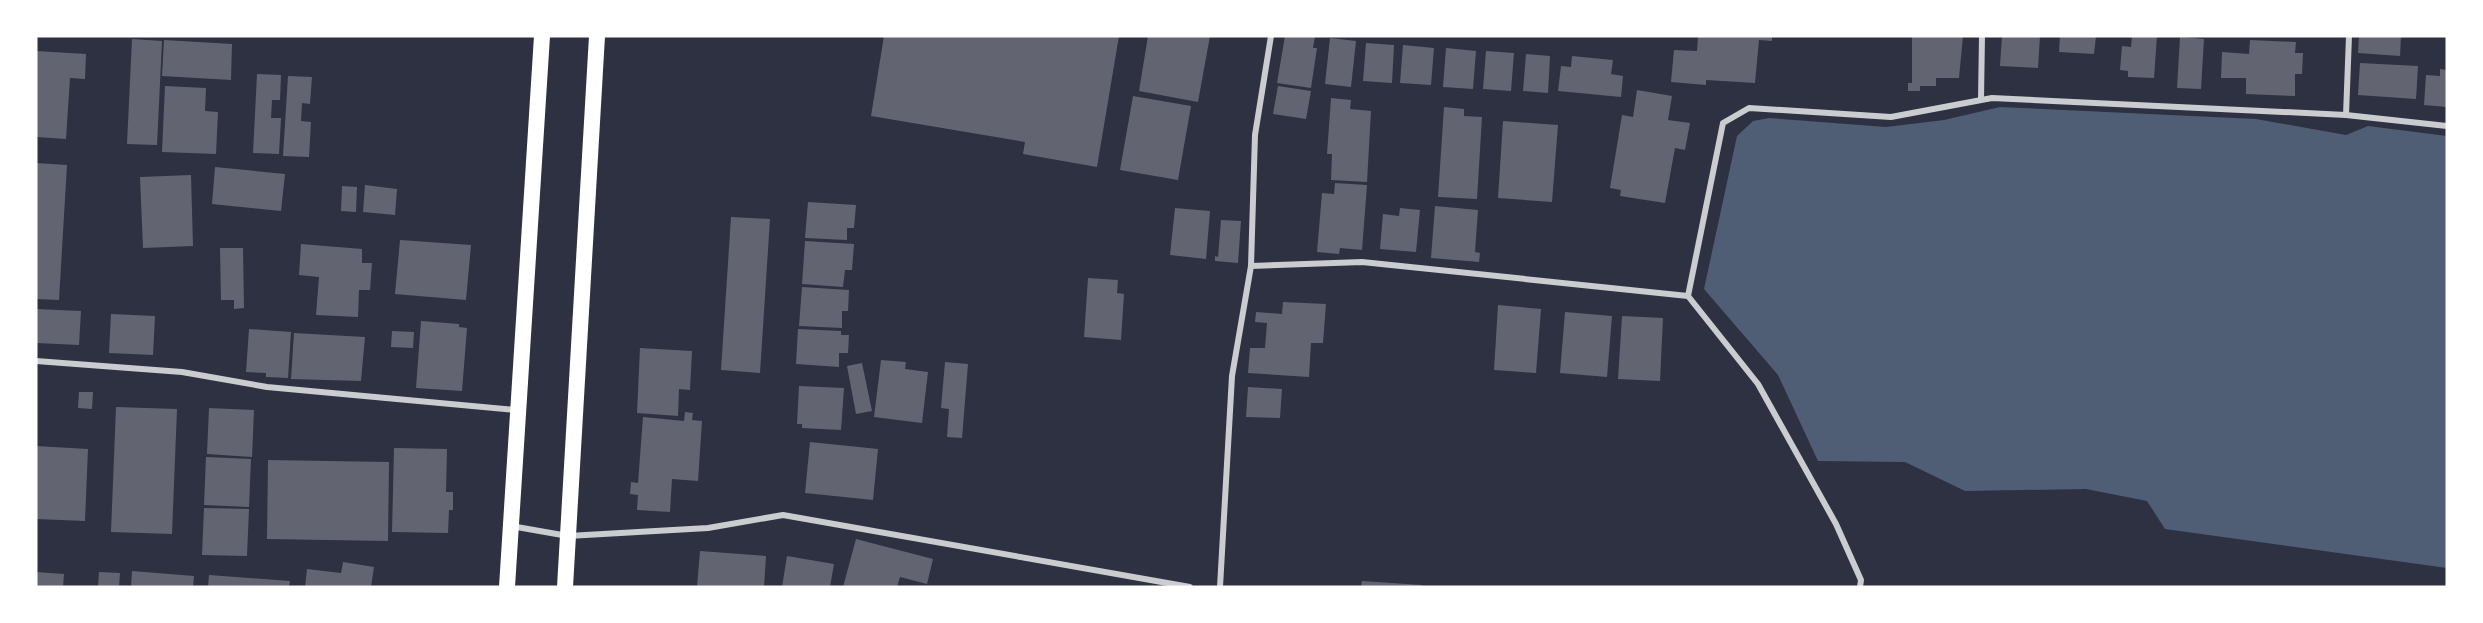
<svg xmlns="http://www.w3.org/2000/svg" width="2483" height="623" font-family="Inter,sans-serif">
<rect width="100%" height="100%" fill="#2d3142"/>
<!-- water -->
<polygon fill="#4f5d75" points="2000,107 2256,119 2346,135 2368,126 2447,136 2447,568 2165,529 2147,501 2086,489 1965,491 1905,462 1818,461 1778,375 1704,289 1737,136 1753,121 1769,118 1886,127 1944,120"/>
<!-- building -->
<g fill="#626471">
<polygon points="884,36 1119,36 1097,167 1023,154 1025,142 871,116"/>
<polygon points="1148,36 1210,36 1198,102 1139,91"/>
<polygon points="1285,36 1315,36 1313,48 1317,48 1311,88 1277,83"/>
<polygon points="1698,36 1772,36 1772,41 1759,40 1755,83 1706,80 1706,85 1671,82 1674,50 1697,51"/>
<polygon points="1912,36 1963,36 1959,78 1936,78 1936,86 1920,86 1920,91 1908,91 1908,83 1912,83"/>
<polygon points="2002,36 2040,36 2038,68 2000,66"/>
<polygon points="2060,36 2096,36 2094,54 2059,52"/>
<polygon points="2132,36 2157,36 2154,78 2128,77 2128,71 2120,70 2122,46 2131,47"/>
<polygon points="2359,36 2401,36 2400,56 2358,53"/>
<polygon points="2180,37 2204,39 2201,89 2177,88"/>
<polygon points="1330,38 1356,41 1351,87 1325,84"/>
<polygon points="132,39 162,41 157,145 127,144"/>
<polygon points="164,40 232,44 231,80 162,76"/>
<polygon points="2250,40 2296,42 2295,53 2303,53 2302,74 2295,74 2295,96 2246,94 2246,78 2221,78 2222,52 2249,54"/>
<polygon points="1366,43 1394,45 1392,83 1363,81"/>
<polygon points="1403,45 1434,48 1431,85 1400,83"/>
<polygon points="1446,48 1476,51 1473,89 1443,87"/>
<polygon points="36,51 86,54 85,79 70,78 66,139 36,137"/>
<polygon points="1486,51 1514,53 1511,91 1483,89"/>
<polygon points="1526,54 1550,56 1548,93 1523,91"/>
<polygon points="1572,56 1613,60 1611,74 1623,76 1621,97 1558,91 1561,66 1571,67"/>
<polygon points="2360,63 2418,66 2416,99 2358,95"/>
<polygon points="2440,69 2447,70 2447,107 2424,105 2426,75 2440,76"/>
<polygon points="257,74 281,75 280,100 272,100 271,118 281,118 279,154 253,153"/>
<polygon points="288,76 312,77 310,104 302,103 301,121 311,122 309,157 283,156"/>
<polygon points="165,86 206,88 205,111 218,112 216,154 162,152"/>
<polygon points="1278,86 1311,91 1306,119 1273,114"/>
<polygon points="1637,90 1672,96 1668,120 1690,123 1685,150 1675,148 1665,203 1620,196 1621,190 1610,188 1622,115 1633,117"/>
<polygon points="1133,96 1191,106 1178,180 1120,170"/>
<polygon points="1331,98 1351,100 1350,109 1371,111 1367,182 1331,180 1332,154 1327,154"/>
<polygon points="1444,107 1464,109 1464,116 1482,117 1477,199 1438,197"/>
<polygon points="1503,121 1558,125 1552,202 1498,198"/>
<polygon points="36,163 67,165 59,300 36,299"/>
<polygon points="215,167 285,174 281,211 212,204"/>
<polygon points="191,175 193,246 143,248 140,177"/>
<polygon points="1335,183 1367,185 1362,250 1340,248 1339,254 1317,252 1322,193 1334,194"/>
<polygon points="365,185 397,189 395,215 363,212"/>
<polygon points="342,186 357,187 356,212 341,211"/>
<polygon points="808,202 856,205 854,228 847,228 847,240 805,238"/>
<polygon points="1435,206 1478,210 1475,252 1480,253 1479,262 1431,258"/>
<polygon points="1175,208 1210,211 1206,259 1170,255"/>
<polygon points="1400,208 1420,210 1416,252 1380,249 1383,214 1399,216"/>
<polygon points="731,217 770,219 760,373 721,370"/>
<polygon points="1221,220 1241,221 1238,263 1215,261 1215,256 1218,257"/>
<polygon points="400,240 471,245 466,300 395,294"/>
<polygon points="805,241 854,244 852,270 845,270 843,287 802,284"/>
<polygon points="301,244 362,249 362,263 372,263 370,290 359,290 358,317 316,315 319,277 299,275"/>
<polygon points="220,248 243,248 244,308 234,309 234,300 221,300"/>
<polygon points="1088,278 1118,280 1117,293 1124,294 1121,340 1084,337"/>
<polygon points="802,287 849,290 848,311 842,311 842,328 799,326"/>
<polygon points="1283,302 1326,304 1323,343 1311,343 1309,377 1248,373 1250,348 1265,348 1267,323 1255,322 1256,312 1282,314"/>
<polygon points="1498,305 1541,309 1536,373 1494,370"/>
<polygon points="36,309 81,311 79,345 36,343"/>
<polygon points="1565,312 1612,316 1607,377 1560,373"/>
<polygon points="111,314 155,316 153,355 109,353"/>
<polygon points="1622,316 1663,318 1660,381 1618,379"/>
<polygon points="421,321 459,324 459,327 467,328 462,391 416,388"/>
<polygon points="249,329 291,332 288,378 266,377 266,373 246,372"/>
<polygon points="798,329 841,331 841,335 849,335 848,353 839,353 839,367 796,364"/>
<polygon points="392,331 414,332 413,348 391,347"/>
<polygon points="294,333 365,337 361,381 291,379"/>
<polygon points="640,348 692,351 690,390 679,389 678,416 637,413"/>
<polygon points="881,360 906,362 905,369 928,372 922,423 874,417"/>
<polygon points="945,362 968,364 962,438 947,437 949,409 941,408"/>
<polygon points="862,363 872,411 856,414 847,366"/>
<polygon points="799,386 844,388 841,430 802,428 802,424 797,424"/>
<polygon points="1248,387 1282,389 1280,418 1246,417"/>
<polygon points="79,392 93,392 92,409 78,408"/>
<polygon points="116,407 177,409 172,534 111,532"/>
<polygon points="209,408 254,410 252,457 207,454"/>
<polygon points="685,412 693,413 692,420 702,421 698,481 672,479 670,512 637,510 638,495 630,494 631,482 638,483 643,417 684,421"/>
<polygon points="810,442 878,449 873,500 805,493"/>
<polygon points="36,446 88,449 85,521 36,519"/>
<polygon points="394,448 447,449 446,492 453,492 453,510 449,510 448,533 392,532"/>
<polygon points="206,457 251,459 249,507 204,505"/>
<polygon points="268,460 389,462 388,541 267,539"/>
<polygon points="204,508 249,509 247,556 202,555"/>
<polygon points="856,539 933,559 927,584 900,577 897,587 843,587"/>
<polygon points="700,551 766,556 764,587 697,587"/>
<polygon points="787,556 834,564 830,587 782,587"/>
<polygon points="343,562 374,567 371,587 305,587 307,569 341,573"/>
<polygon points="132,571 194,576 193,587 131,587"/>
<polygon points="36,572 64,574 63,587 36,587"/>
<polygon points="99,572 120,573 119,587 98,587"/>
<polygon points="209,575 290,581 289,587 208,587"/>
<polygon points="1362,581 1422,585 1422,587 1361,587"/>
</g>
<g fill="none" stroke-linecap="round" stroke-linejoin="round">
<!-- minor -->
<g stroke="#caccd0" stroke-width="6">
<polyline points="1981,99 1982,36"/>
<polyline points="2346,115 2349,36"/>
<polyline points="1251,266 1362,262 1688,296"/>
<polyline points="36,361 182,372 267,387 516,410"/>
<polyline points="511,526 568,536 708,528 783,515 1190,587"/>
<polyline points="1220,587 1232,376 1251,266 1255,135 1271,36"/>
<polyline points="1860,587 1861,580 1836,524 1758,384 1688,296 1723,123 1749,108 1891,117 1992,98 2346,115 2447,126"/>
</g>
<!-- trunk -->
<g stroke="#fff" stroke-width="16">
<polyline points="507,587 542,36"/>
<polyline points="565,587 597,36"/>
</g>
</g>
<!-- border -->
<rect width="2483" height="623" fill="none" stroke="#ffffff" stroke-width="75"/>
</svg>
